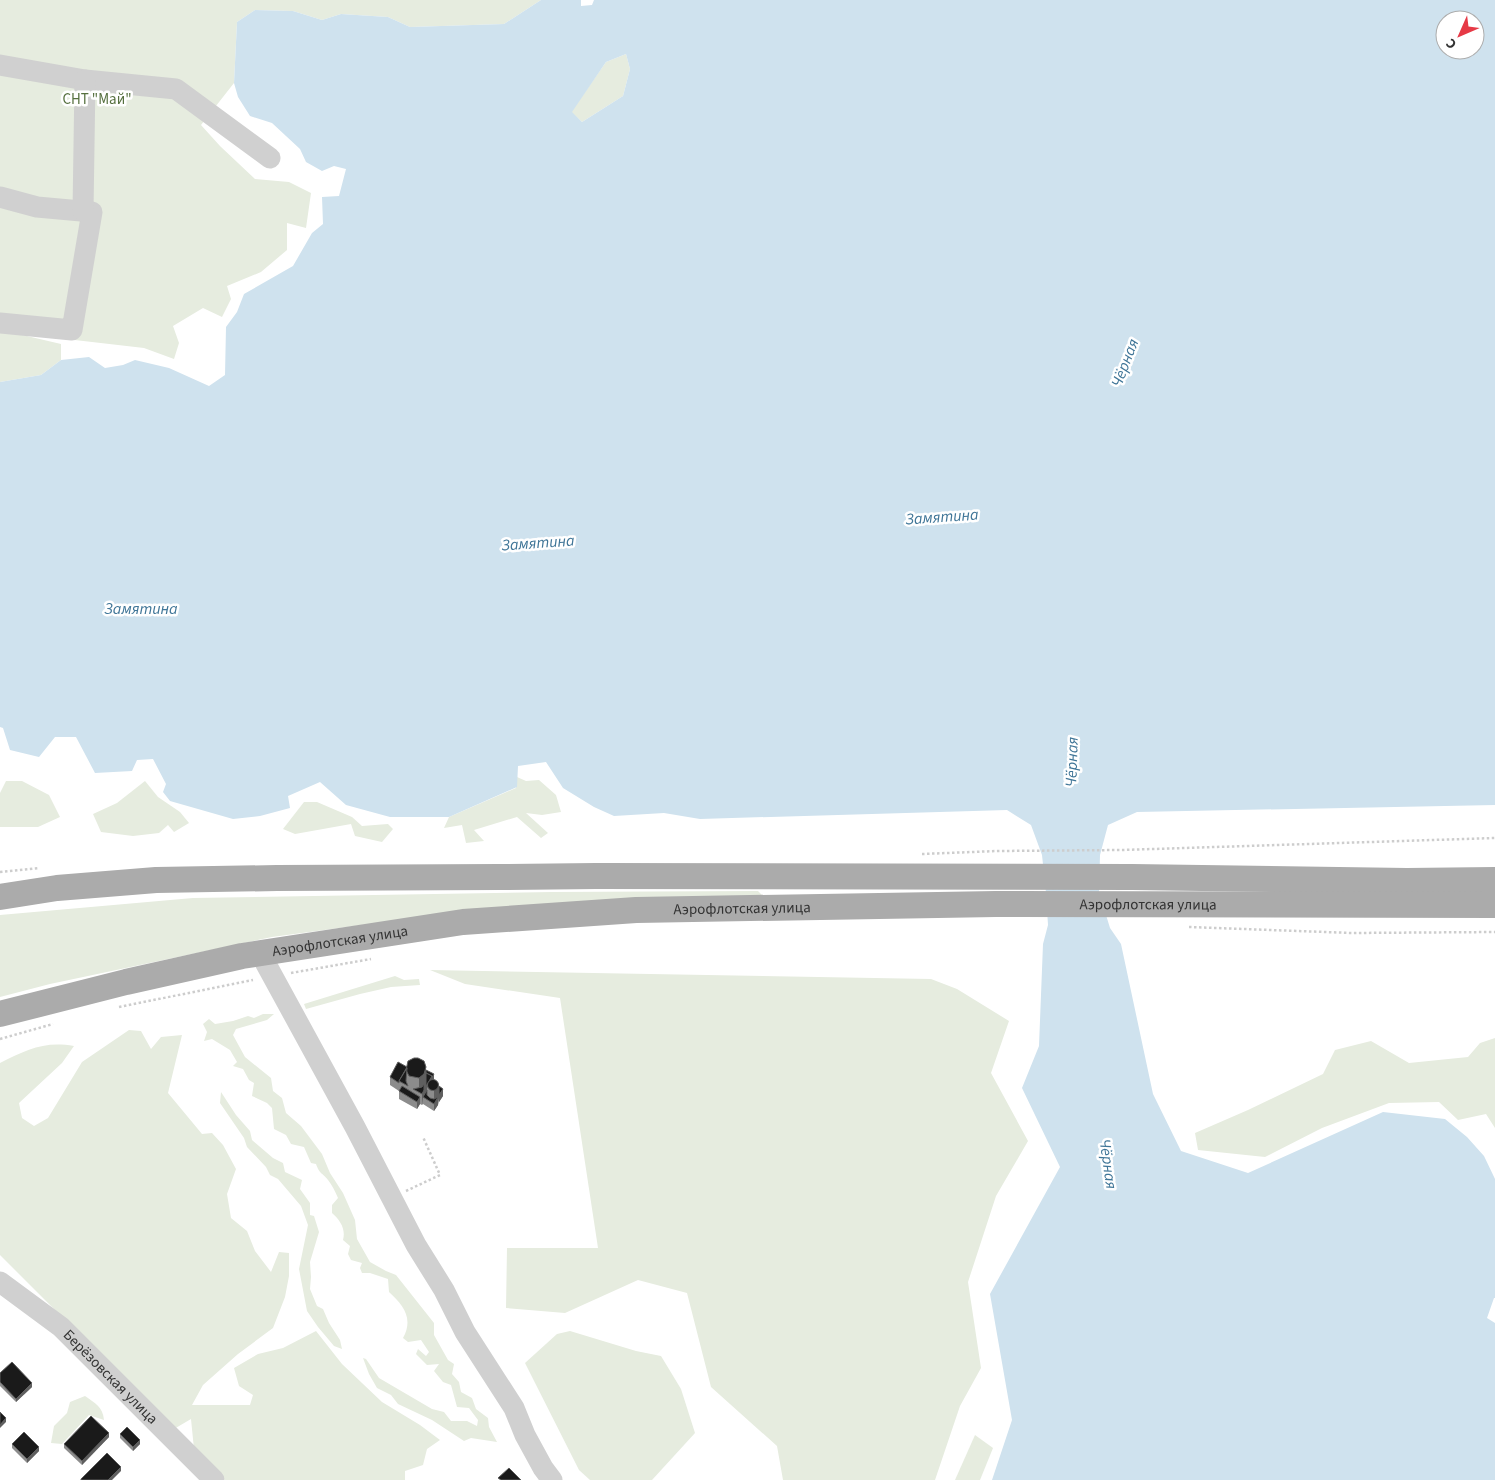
<svg xmlns="http://www.w3.org/2000/svg" width="1495" height="1480" font-family="'Source Sans 3',sans-serif">
<rect width="100%" height="100%" fill="#fff"/>
<!-- green -->
<g fill="#e6ecdf">
<polygon points="0,0 541,0 504,24 410,27 388,17 341,14 322,20 293,11 255,10 237,22 234,83 201,125 220,146 255,179 289,182 311,193 306,228 287,223 287,250 261,272 227,286 231,299 222,317 203,308 173,326 179,343 174,359 144,348 14,333 61,344 61,360 41,375 0,382"/>
<polygon points="626,54 630,69 623,96 582,122 571,112 606,62"/>
<polygon points="517,777 526,781 539,780 556,795 561,812 542,815 526,813 548,833 541,838 517,817 474,830 484,841 466,843 462,825 444,828 449,817 516,788"/>
<polygon points="6,781 22,781 49,795 60,817 38,827 0,827 0,793"/>
<polygon points="145,781 158,797 180,812 189,823 174,832 168,825 159,833 133,836 101,832 93,814 117,803"/>
<polygon points="304,802 317,802 352,817 362,826 388,824 393,829 382,842 355,836 351,824 295,834 283,829"/>
<polygon points="758,891 763,896 429,916 272,937 50,984 0,997 0,915 193,898 552,892"/>
<polygon points="430,970 931,979 957,989 1009,1021 991,1073 1028,1141 996,1196 968,1282 981,1368 960,1406 935,1480 783,1480 777,1446 711,1387 687,1293 638,1280 565,1313 506,1308 507,1248 598,1248 560,998 465,984"/>
<polygon points="395,976 404,980 419,979 420,985 391,987 360,994 306,1009 304,1004"/>
<path d="M263 1014H274L267 1020 236 1029 233 1035 245 1057 271 1078 273 1091 282 1098 286 1113 301 1126 322 1154 330 1173 343 1193 355 1220 357 1239 370 1262 386 1271 396 1275 434 1323V1335L448 1360 454 1364 452 1374 459 1382 461 1392 472 1398 476 1409 488 1418 489 1427 497 1442 471 1438 464 1441 432 1420 398 1404 391 1395 377 1388 369 1374 363 1358 366 1359 379 1378 432 1409 444 1412 451 1421H467L477 1426 478 1420 469 1408 457 1407 451 1385 443 1382 434 1371 439 1364 427 1365 416 1354 418 1349 426 1356 429 1352 421 1340 408 1342 403 1338C414 1318 403 1305 389 1292L388 1279 370 1273H362L360 1268 362 1263 351 1260 348 1254 350 1246 343 1240C346 1229 340 1220 332 1213V1205L338 1198C335 1191 332 1185 328 1180 322 1172 320 1175 316 1164L311 1163 304 1147 291 1144 286 1135 274 1129 272 1108 267 1103 252 1096 254 1083 249 1080 243 1069 233 1066 237 1062 230 1050 212 1039 204 1041 207 1032 203 1024 209 1019 215 1024 233 1021 248 1016 254 1018Z"/>
<path d="M129 1030 141 1031 151 1049 161 1037 182 1035 168 1093 202 1134 212 1133 223 1145 236 1169 227 1194 231 1218 247 1231 255 1251 271 1272 279 1252 289 1253V1276L285 1297 273 1328 238 1354 203 1385 192 1405H250L253 1395 239 1386 234 1368 258 1354 283 1348 316 1331 342 1364 382 1402 420 1425 440 1440 427 1449 423 1465 405 1471V1480H225L194 1449 191 1419 174 1429 0 1255V1063C27 1050 43 1041 74 1046L62 1063 19 1103 22 1118 34 1126 48 1118 82 1062Z"/>
<polygon points="1495,1038 1495,1128 1486,1114 1458,1120 1439,1102 1389,1103 1322,1128 1265,1157 1198,1150 1195,1133 1248,1110 1323,1074 1335,1050 1371,1041 1409,1063 1468,1057 1480,1043"/>
<polygon points="221,1092 236,1115 250,1131 252,1140 273,1158 283,1163 285,1172 302,1180 300,1189 310,1203 310,1215 314,1216 319,1232 310,1262 311,1277 310,1289 317,1306 323,1309 329,1323 340,1340 342,1349 334,1346 318,1327 307,1311 299,1269 308,1225 301,1206 278,1179 270,1175 266,1167 247,1147 244,1138 220,1103"/>
<polygon points="570,1331 636,1351 661,1356 681,1389 695,1433 652,1480 590,1480 579,1470 525,1363 557,1334"/>
<path d="M85 1396C95 1403 103 1407 104 1420L89 1415 62 1444 51 1443 54 1426 67 1413 70 1402Z"/>
<polygon points="975,1435 993,1448 980,1480 955,1480"/>
</g>
<!-- water -->
<path fill="#cfe2ee" fill-rule="evenodd" d="M541 0H581V6L592 5 594 0H1495V805L1137 812 1108 825 1100 855 1099 892 1110 928 1121 944 1153 1094 1181 1151 1248 1173 1383 1112 1445 1119 1467 1137 1484 1156 1495 1179V1298H1494L1487 1318 1495 1323V1480H992L1012 1420 990 1294 1060 1167 1022 1088 1039 1046 1043 944 1048 925 1046 893 1042 855 1031 825 1007 810 700 819 664 813 614 816 594 807 563 788 546 762 518 766 517 787 449 817H390L346 805 320 782 288 796 290 808 260 816 233 819 170 801 163 792 166 784 153 759 137 760 132 771 95 773 76 737H55L39 757 10 750 3 728 0 727V382L41 375 61 360 89 357 105 368 123 365 135 360 169 368 209 386 225 375 226 327 237 312 244 294 293 266 312 233 323 224 322 197 339 196 346 169 334 166 322 171 306 162 300 149 272 123 250 116 238 97 234 83 237 22 255 10 293 11 322 20 341 14 388 17 410 27 504 24ZM1445 20H1475V50H1445ZM626 54 630 69 623 96 582 122 572 112 606 62Z"/>
<g fill="none" stroke-linecap="round" stroke-linejoin="round">
<!-- path -->
<g stroke="#cdcdcd" stroke-width="2.5" stroke-dasharray="2.5 2.5" stroke-linecap="butt">
<polyline points="922,854 997,851 1122,850 1495,838"/>
<polyline points="0,872 39,868"/>
<polyline points="1189,927 1352,933 1495,932"/>
<polyline points="291,973 371,959"/>
<polyline points="119,1007 253,980"/>
<polyline points="0,1039 53,1024"/>
<polyline points="406,1191 440,1175 423,1137"/>
</g>
<!-- minor -->
<g stroke="#d0d0d0" stroke-width="21">
<polyline points="0,65 85,80 176,89 270,158"/>
<polyline points="0,197 37,207 92,212 72,330 0,323"/>
<polyline points="83,211 85,80"/>
<polyline points="260,953 355,1127 416,1245 444,1290 465,1332 514,1408 525,1435 543,1468 552,1480"/>
<path id="s1" d="M0 1282 61 1327 214 1480"/>
</g>
<!-- major -->
<g stroke="#ababab" stroke-width="26">
<polyline points="0,897 57,888 156,880 277,878 499,877 596,876 1132,877 1407,881 1495,880"/>
<path id="s2" d="M0 1014 126 982 242 956 463 922 636 910 996 904 1495 905"/>
</g>
</g>
<!-- wall -->
<g fill="#8c8c8c">
<polygon points="407,1067 426,1070 439,1086 443,1096 439,1102 439,1098 438,1105 434,1111 423,1104 422,1105 420,1104 417,1109 399,1099 399,1091 390,1085 390,1077"/>
<polygon points="0,1373 32,1387 16,1402 0,1386"/>
<polygon points="120,1434 140,1444 133,1451 120,1438"/>
<polygon points="109,1437 82,1465 64,1448 64,1444"/>
<polygon points="12,1444 39,1451 27,1463 12,1448"/>
</g>
<!-- shaded-wall -->
<g fill="#5f5f5f">
<polygon points="426,1067 426,1086 434,1074 434,1082 439,1084 439,1098 438,1105 434,1111 434,1091 427,1087 427,1096 423,1097 422,1105 422,1094 419,1092 419,1078"/>
<polygon points="443,1089 443,1096 439,1102 439,1095"/>
<polygon points="420,1097 420,1104 417,1109 417,1102"/>
<polygon points="32,1383 32,1387 16,1402 16,1399"/>
<polygon points="6,1418 6,1422 0,1428 0,1425"/>
<polygon points="109,1433 109,1437 82,1465 82,1461"/>
<polygon points="140,1440 140,1444 133,1451 133,1447"/>
<polygon points="39,1447 39,1451 27,1463 27,1459"/>
<polygon points="121,1467 121,1471 112,1480 108,1480"/>
</g>
<!-- building -->
<g fill="#1a1a1a" stroke="#5f5f5f">
<polygon points="414,1058 418,1058 424,1061 426,1067 424,1074 419,1078 409,1076 406,1070 408,1061"/>
<polygon points="398,1062 407,1067 399,1081 399,1083 390,1077"/>
<polygon points="407,1068 406,1081 408,1086 399,1081"/>
<polygon points="426,1070 434,1074 431,1079 432,1076 426,1073"/>
<polygon points="426,1073 432,1076 428,1083 426,1086"/>
<circle cx="433" cy="1085" r="5.5"/>
<polygon points="424,1084 424,1090 422,1094 413,1089 422,1087"/>
<polygon points="402,1086 420,1097 417,1102 399,1091"/>
<polygon points="439,1086 443,1089 439,1095"/>
<polygon points="427,1090 427,1095 430,1098 434,1099 438,1097 434,1104 423,1097"/>
<polygon points="12,1362 32,1383 16,1399 0,1382 0,1373"/>
<polygon points="0,1412 6,1418 0,1425"/>
<polygon points="91,1416 109,1433 82,1461 64,1444"/>
<polygon points="127,1427 140,1440 133,1447 120,1434"/>
<polygon points="24,1432 39,1447 27,1459 12,1444"/>
<polygon points="107,1453 121,1467 108,1480 81,1480 81,1479"/>
<polygon points="509,1468 521,1480 501,1480 498,1478"/>
</g>
<g text-anchor="middle" dominant-baseline="central" stroke-width="5" stroke-linejoin="round" paint-order="stroke">
<!-- park labels -->
<g font-size="15" fill="#56703f" stroke="#fff">
<text x="97" y="99">СНТ "Май"</text>
</g>
<!-- street labels -->
<g font-size="15" fill="#333" stroke="#fff">
<text stroke="none"><textPath href="#s2" startOffset="1158">Аэрофлотская улица</textPath></text>
<text stroke="none"><textPath href="#s2" startOffset="752">Аэрофлотская улица</textPath></text>
<text stroke="none"><textPath href="#s2" startOffset="348">Аэрофлотская улица</textPath></text>
<text stroke="none"><textPath href="#s1" startOffset="146">Берёзовская улица</textPath></text>
</g>
<!-- water labels -->
<g font-size="16" font-style="italic" fill="#3f7597" stroke="#fff">
<text transform="translate(1125 363) rotate(-69)">Чёрная</text>
<text transform="translate(942 517) rotate(-4)">Замятина</text>
<text transform="translate(538 543) rotate(-4)">Замятина</text>
<text x="141" y="609">Замятина</text>
<text transform="translate(1072 762) rotate(-88)">Чёрная</text>
<text transform="translate(1108 1164) rotate(82)">Чёрная</text>
</g>
</g>
<!-- north arrow -->
<g transform="translate(1460 35) rotate(225)"><circle r="24" fill="#ffffff" stroke="#adadad"/>
<path d="M0-4L9 19L0 12L-9 19Z" fill="#e63946"/>
<text y="-8" font-size="14" font-weight="bold" text-anchor="middle" fill="#333333">С</text>
</g>
</svg>
